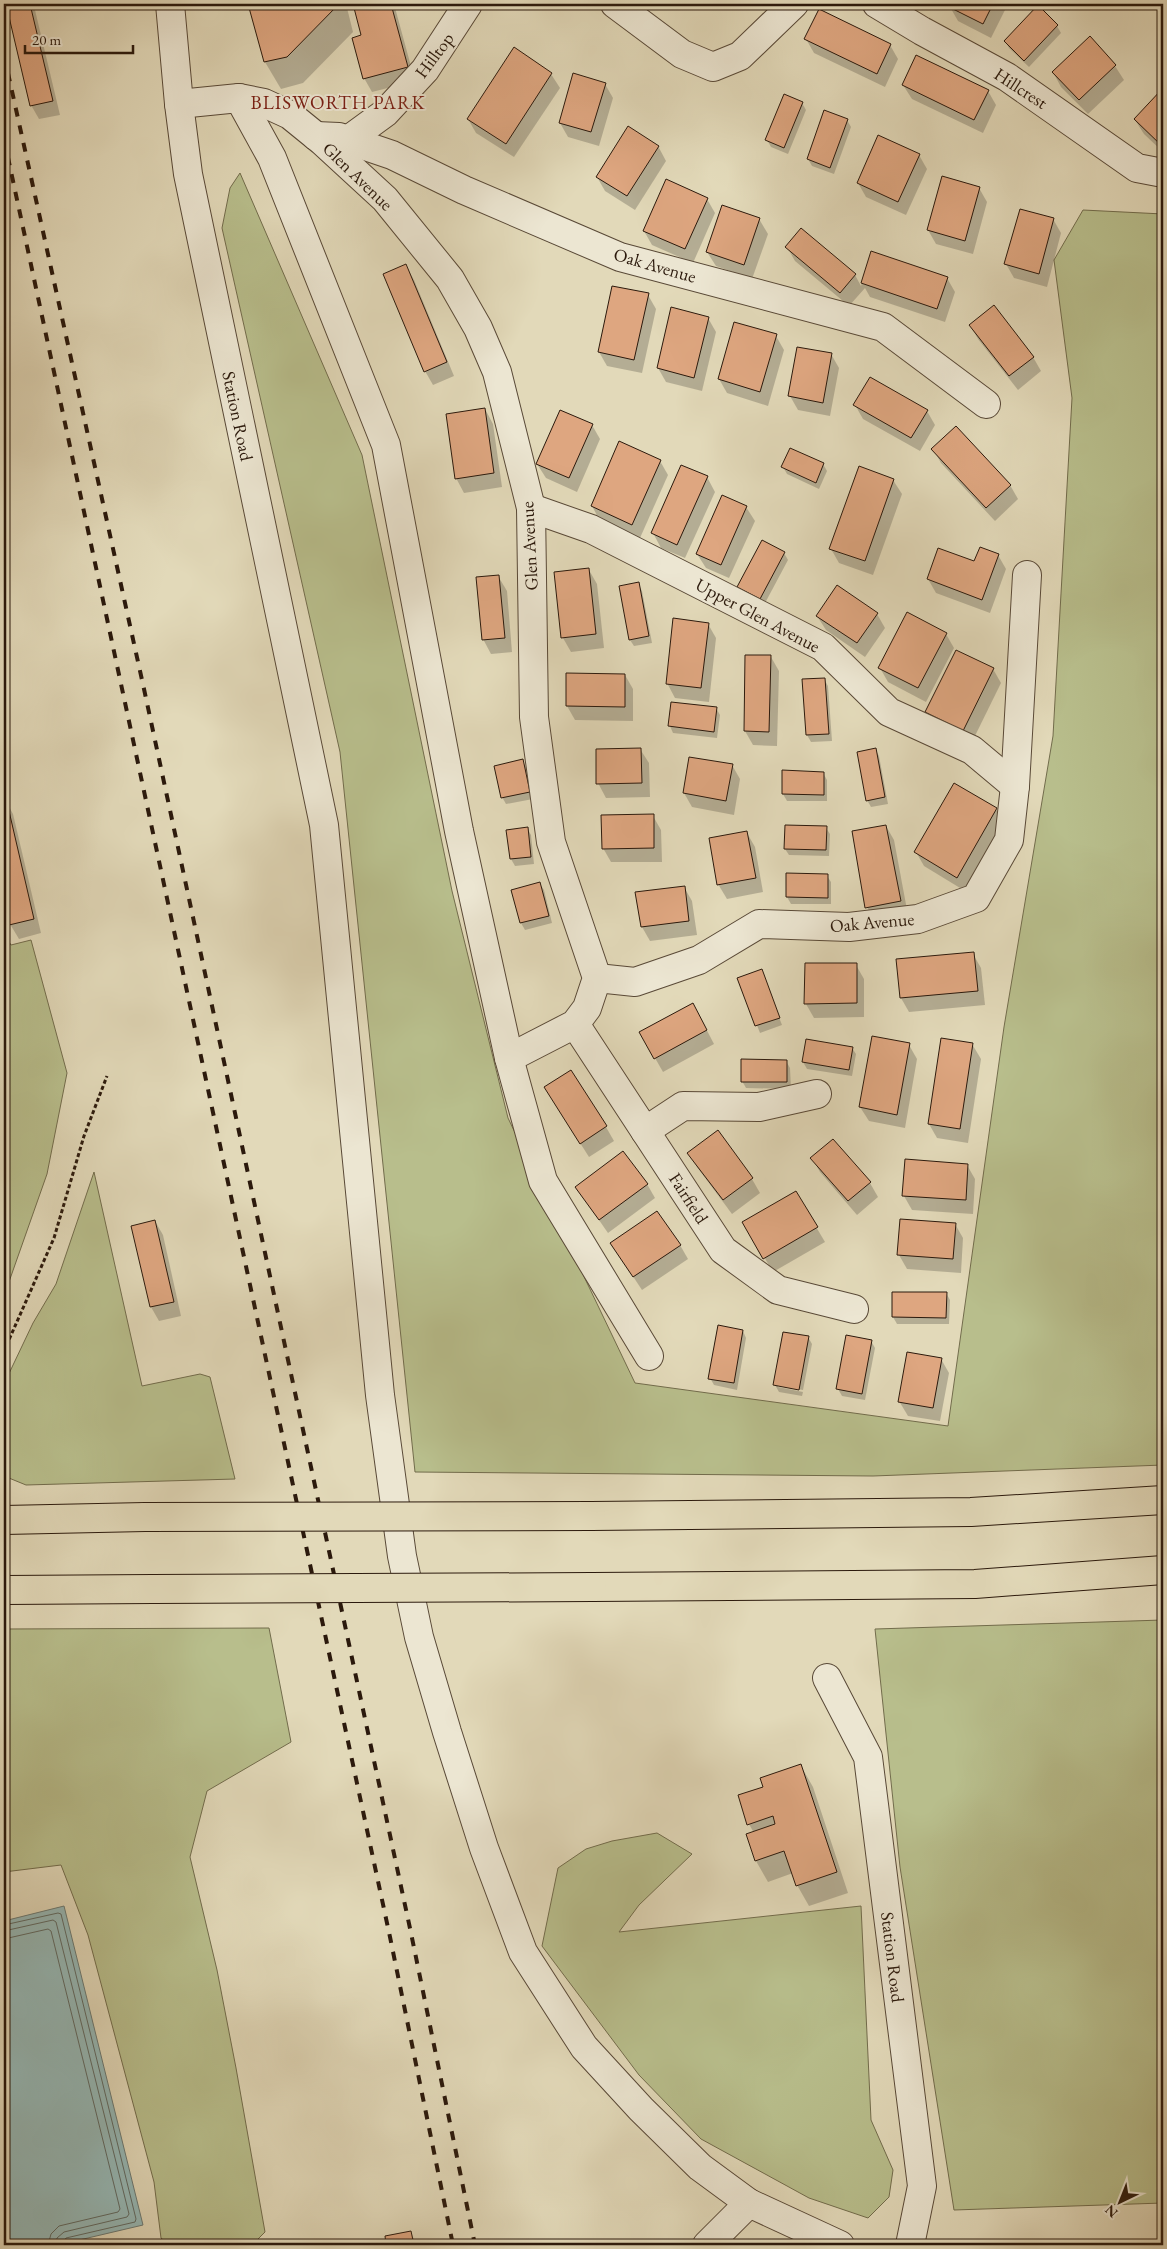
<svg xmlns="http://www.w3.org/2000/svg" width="1167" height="2249" font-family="'EB Garamond',serif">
<rect width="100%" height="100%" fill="#e2d9b9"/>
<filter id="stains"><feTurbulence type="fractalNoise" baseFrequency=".004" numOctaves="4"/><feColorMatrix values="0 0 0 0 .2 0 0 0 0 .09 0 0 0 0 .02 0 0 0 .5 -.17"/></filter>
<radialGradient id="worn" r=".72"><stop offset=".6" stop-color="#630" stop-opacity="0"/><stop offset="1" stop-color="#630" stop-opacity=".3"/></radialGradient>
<!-- green -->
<g fill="#b8be8c" stroke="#726c4c">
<polygon points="240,173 362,455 452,891 508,1118 635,1383 948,1426 1004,1027 1053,736 1072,398 1054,260 1083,210 1163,214 1163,1465 873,1476 415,1472 340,752 222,228 230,188"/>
<polygon points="4,934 11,945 31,940 67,1073 47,1174 4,1296"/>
<polygon points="94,1172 142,1386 200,1374 210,1377 235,1479 26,1485 4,1476 4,1384 33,1323 56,1284"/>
<polygon points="1163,1620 1163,2203 954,2210 900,1867 875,1629"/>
<polygon points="269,1628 291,1742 207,1791 190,1857 217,1970 236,2068 265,2232 252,2245 169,2245 161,2238 154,2182 88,1935 61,1865 4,1872 4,1629"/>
<polygon points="657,1833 692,1854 639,1905 619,1932 861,1906 871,2120 893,2170 889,2197 868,2218 809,2198 701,2139 639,2075 542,1946 558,1868 586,1849 612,1841"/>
</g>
<!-- water -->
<polygon fill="#96b9b7" stroke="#6b7973" points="64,1906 143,2225 58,2245 4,2245 4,1921"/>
<!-- shadow -->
<g fill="#0003">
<polygon points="7,4 32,4 35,10 60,115 39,119 31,105"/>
<polygon points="250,4 346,4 353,32 303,83 281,89 265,62"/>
<polygon points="354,4 394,4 415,81 372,92 364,78 363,36"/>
<polygon points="919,4 928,4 926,7"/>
<polygon points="952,4 1008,4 991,38 958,21 950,7"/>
<polygon points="1038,7 1057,26 1061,33 1029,67 1009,48 1005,41"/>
<polygon points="806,39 890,45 898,59 885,87 814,53"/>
<polygon points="1115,66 1124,80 1088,114 1061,87 1053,72"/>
<polygon points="551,74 560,88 514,157 476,133 468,119"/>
<polygon points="605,84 613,98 599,146 568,137 560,123"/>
<polygon points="903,85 988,91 996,105 983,133 912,99"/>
<polygon points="1163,89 1163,152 1144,134 1135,120"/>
<polygon points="802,103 806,110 788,154 771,147 767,140"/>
<polygon points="847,120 851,127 834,174 812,166 808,159"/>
<polygon points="658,146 666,161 635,210 605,191 597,177"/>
<polygon points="919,155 927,169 906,215 866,197 858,183"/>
<polygon points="979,188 987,202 973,254 936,244 928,230"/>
<polygon points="707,199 715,213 693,263 652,245 644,231"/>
<polygon points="759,219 768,234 752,279 716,266 707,252"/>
<polygon points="1053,219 1061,233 1047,287 1014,278 1006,264"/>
<polygon points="801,230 855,275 861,286 872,253 947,278 955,292 945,322 870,297 865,288 849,306 795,261 787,247"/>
<polygon points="406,266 414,280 454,376 433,385 425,371"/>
<polygon points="648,295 656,309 642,373 607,366 599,352"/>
<polygon points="708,318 716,332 702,391 666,382 658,368"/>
<polygon points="970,325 1033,357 1041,371 1018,390 978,339"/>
<polygon points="776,336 784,350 768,406 727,393 719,379"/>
<polygon points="831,354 839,368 830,416 798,410 790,396"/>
<polygon points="855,405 927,411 935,425 920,451 863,419"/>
<polygon points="485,409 493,424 502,487 464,493 456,478"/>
<polygon points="592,425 600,439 577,492 546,478 537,464"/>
<polygon points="933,449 1010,485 1018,499 995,521 941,463"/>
<polygon points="660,461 668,475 640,538 600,521 592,506"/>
<polygon points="823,464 827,471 819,489 787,474 783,467"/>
<polygon points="707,477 715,492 685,558 661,548 653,533"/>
<polygon points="893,480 902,494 873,575 839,563 831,549"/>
<polygon points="746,507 755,521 729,578 706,568 697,554"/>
<polygon points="784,553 788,560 764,605 743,594 739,587"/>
<polygon points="998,555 1006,569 990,613 936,593 928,579"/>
<polygon points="589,570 597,584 604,648 571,652 563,638"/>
<polygon points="498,576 507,591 512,652 491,654 483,639"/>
<polygon points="638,584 642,591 652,643 634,646 630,640"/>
<polygon points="877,614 885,628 865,657 826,630 817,616"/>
<polygon points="708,624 716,638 709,702 675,698 667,683"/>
<polygon points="946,634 954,648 926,702 888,682 880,668"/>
<polygon points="771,657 779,671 777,746 753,745 745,731"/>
<polygon points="993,669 1001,683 971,744 935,726 927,712"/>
<polygon points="625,675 633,689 633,721 575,720 567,706"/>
<polygon points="824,679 828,686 832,741 811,742 807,735 804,681"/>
<polygon points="716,708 720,715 717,738 673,733 670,726"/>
<polygon points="640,749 649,763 650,797 606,798 598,783"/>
<polygon points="875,749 879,756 888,804 871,807 867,800"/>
<polygon points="522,761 526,767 533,799 506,804 502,797"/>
<polygon points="732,765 740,779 734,815 692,807 684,793"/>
<polygon points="784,772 823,773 827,780 827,801 787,801 783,794"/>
<polygon points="5,799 13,814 41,933 19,939 10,924 4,895"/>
<polygon points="996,809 1004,823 965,891 924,866 916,852"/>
<polygon points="653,816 661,830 662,862 611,862 603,848"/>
<polygon points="886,826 894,840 908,915 875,921 867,907"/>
<polygon points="527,828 531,835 534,864 515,866 511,859 508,831"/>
<polygon points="826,828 830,834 829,856 789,855 785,849"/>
<polygon points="747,833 755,847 763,892 727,899 718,884"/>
<polygon points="827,876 831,882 831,904 791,904 787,897"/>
<polygon points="540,884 544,890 552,923 525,930 521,923 513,890"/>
<polygon points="684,887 692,901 697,935 650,941 642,927 637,893"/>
<polygon points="973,954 981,968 985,1005 909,1012 901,998 897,960"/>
<polygon points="856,965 864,979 864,1017 814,1018 806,1004"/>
<polygon points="761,971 782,1025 760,1033 739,979"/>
<polygon points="701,1019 714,1044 663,1072 655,1058"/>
<polygon points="942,1040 972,1044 981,1059 968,1143 937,1138 929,1124"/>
<polygon points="909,1045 917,1059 905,1128 869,1121 860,1107"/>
<polygon points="852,1048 856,1054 852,1076 807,1069 803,1062"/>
<polygon points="786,1061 790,1068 791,1089 746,1088 742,1081"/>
<polygon points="554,1102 606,1127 614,1141 589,1157"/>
<polygon points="689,1153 752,1179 760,1193 732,1214 697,1167"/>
<polygon points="812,1158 870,1183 878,1197 857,1215 820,1172"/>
<polygon points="967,1165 975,1179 973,1214 912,1210 904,1196"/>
<polygon points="647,1184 655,1198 608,1233 576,1187"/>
<polygon points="796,1193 825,1242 773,1272 744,1223"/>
<polygon points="155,1221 163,1235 181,1316 159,1321 151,1307"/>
<polygon points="955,1224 963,1238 961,1273 907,1269 899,1255"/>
<polygon points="611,1243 680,1245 688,1259 642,1290"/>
<polygon points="946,1293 950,1300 949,1324 897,1324 893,1317"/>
<polygon points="743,1331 746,1338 737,1390 714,1385 710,1378"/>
<polygon points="808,1337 812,1344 803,1390 778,1385 778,1387 803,1392 802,1396 779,1392 775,1385"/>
<polygon points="871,1341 875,1348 865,1400 842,1396 838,1389"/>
<polygon points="941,1359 949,1373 940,1421 908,1416 899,1401"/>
<polygon points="801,1766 813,1787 848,1893 809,1906 797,1885 793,1873 768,1882 756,1861 747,1835 754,1833 749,1824"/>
<polygon points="411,2232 416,2245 388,2245 386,2237"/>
</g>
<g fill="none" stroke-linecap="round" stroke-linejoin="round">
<!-- shore -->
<g stroke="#606962" stroke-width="1">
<polyline points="4,1925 58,1913 61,1914 136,2219 135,2222 66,2238 62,2245"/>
<polyline points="4,1931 53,1920 56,1922 129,2214 127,2217 64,2232 57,2238 56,2245"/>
<polyline points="4,1939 48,1929 51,1931 120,2209 118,2212 59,2226 51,2234 48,2245"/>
</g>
</g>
<!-- building -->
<g fill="#dea680" stroke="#2b190c">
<polygon points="6,4 30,4 53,101 30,106"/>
<polygon points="248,4 338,4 338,5 287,57 264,62"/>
<polygon points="353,4 391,4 408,67 363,79 352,38 361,35"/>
<polygon points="950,4 993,4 983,24 949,7"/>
<polygon points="1038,5 1058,25 1024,61 1004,41"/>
<polygon points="819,9 891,44 877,74 804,39"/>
<polygon points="1090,36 1116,65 1079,100 1052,72"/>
<polygon points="514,47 552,73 506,144 467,119"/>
<polygon points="916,55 989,90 974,120 902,85"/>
<polygon points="573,73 606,83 591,132 559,123"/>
<polygon points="1163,88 1163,147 1134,119"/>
<polygon points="784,94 803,102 784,148 765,140"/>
<polygon points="824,110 848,119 830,168 807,159"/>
<polygon points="628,126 659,146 627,196 596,177"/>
<polygon points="878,135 920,154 898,202 857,183"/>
<polygon points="942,176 980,187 965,241 927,230"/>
<polygon points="666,179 708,198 685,249 643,231"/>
<polygon points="722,205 760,218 744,265 706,252"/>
<polygon points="1020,209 1054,218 1039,274 1004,264"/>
<polygon points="801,228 856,274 840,293 785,247"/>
<polygon points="871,251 948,277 937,309 861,283"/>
<polygon points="406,264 447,362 424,372 383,274"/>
<polygon points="612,286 649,293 634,360 598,352"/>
<polygon points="994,305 1034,357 1009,376 969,325"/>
<polygon points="671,307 709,317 694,378 657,368"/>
<polygon points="734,322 777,334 760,392 718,379"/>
<polygon points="797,347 832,353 823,403 788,396"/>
<polygon points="870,377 928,410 911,438 853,405"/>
<polygon points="485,408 494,473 455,479 446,414"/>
<polygon points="560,410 593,424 569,478 536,464"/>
<polygon points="956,426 1011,485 986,508 931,449"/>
<polygon points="619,441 661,460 632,525 591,506"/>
<polygon points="790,448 824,463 816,483 781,467"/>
<polygon points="681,465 708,476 677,545 651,533"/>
<polygon points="859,466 894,479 865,561 829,549"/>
<polygon points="722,495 747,506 721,565 696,554"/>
<polygon points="762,540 785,552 760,599 737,587"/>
<polygon points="980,547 999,554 982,600 927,579 938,548 974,561"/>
<polygon points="589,568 596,634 561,638 554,572"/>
<polygon points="499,575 505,638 482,640 476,577"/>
<polygon points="639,582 649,636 629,640 619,586"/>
<polygon points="837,585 878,613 857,643 816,616"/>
<polygon points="907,612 947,633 918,688 878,668"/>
<polygon points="673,618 709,623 701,688 666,684"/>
<polygon points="956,650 994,668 963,731 925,712"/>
<polygon points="745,655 771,655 769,732 744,731"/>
<polygon points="566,673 625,674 625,707 566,706"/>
<polygon points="825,678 829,734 806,735 802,679"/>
<polygon points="671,702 717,707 714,732 668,726"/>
<polygon points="641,748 642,783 596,784 596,749"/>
<polygon points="876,748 885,797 866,801 857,752"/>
<polygon points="689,757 733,764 726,801 683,793"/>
<polygon points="523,759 530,792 501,798 494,766"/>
<polygon points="782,770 824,772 824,795 782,794"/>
<polygon points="954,783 997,808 957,878 914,852"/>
<polygon points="4,798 6,798 34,919 9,925 4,901"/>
<polygon points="654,814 654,848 602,849 601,815"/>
<polygon points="785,825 827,826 826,850 784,849"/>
<polygon points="886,825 901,901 865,908 852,831"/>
<polygon points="528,827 531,857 510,859 506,830"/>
<polygon points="747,831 756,878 717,885 709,838"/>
<polygon points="786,873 828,874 828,898 786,897"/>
<polygon points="540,882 549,916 520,923 511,890"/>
<polygon points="685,886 689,921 641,927 635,892"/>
<polygon points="974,952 978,991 900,998 896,959"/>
<polygon points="805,963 857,963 857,1003 804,1004"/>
<polygon points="762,969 780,1018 755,1026 737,978"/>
<polygon points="693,1003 707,1030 654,1059 639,1032"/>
<polygon points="872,1036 910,1043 897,1115 859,1107"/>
<polygon points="941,1038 973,1043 960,1129 928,1124"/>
<polygon points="806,1039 853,1047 849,1070 802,1062"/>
<polygon points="741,1059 787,1060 787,1082 741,1082"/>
<polygon points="571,1070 607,1126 580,1144 544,1087"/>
<polygon points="718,1130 753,1178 723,1200 687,1153"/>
<polygon points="833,1139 871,1182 848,1201 810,1158"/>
<polygon points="623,1151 648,1184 599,1220 575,1187"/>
<polygon points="905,1159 968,1164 966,1200 902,1196"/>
<polygon points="796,1191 818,1227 763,1259 742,1222"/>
<polygon points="657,1211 681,1245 633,1277 610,1243"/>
<polygon points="900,1219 956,1223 953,1259 897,1255"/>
<polygon points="155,1220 174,1302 150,1307 131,1226"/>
<polygon points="892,1292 947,1292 946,1318 892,1317"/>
<polygon points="718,1325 743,1330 734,1383 708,1379"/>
<polygon points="783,1332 809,1336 799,1390 773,1385"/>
<polygon points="846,1335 872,1340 862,1394 836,1389"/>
<polygon points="907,1352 942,1358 933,1408 898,1402"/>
<polygon points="801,1764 837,1872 796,1886 784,1851 755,1861 746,1834 775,1824 773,1816 747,1825 738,1795 763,1787 760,1778"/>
<polygon points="411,2231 414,2245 386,2245 385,2236"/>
</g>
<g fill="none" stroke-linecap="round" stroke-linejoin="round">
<defs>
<g id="minor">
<polyline points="170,4 179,104 188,174 324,825 380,1395 402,1556 419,1637 447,1732 484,1848 523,1952 584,2047 641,2109 700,2167 749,2203 840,2245"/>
<polyline points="615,4 682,54 713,67 740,56 794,4"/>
<polyline points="877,4 922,31 1007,77 1137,168 1163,173"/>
<polyline points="239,98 272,158 386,445 459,831 509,1058 543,1181 649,1356"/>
<polyline points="179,104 239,98 264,103 290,115 322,141 385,199 450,279 478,328 497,372 531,508 534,717 551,842 597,978 587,1008 575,1024 509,1058"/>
<polyline points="316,136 339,137 392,155 464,190 620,257 883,327 986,404"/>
<polyline points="348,140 385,113 425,70 468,4"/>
<polyline points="531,508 591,529 823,647 889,712 972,750 1015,786"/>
<polyline points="597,978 635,982 699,960 759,924 849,927 918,919 976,898 1009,840 1015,786 1027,575"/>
<polyline points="575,1024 723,1250 778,1290 854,1309"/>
<polyline points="645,1131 683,1106 759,1107 817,1094"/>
<polyline points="827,1678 868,1757 922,2186 910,2245"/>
<polyline points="707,2245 749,2203"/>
</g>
<g id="highway">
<polyline points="591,1516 971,1512 1163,1500"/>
<polyline points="4,1520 145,1517"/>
<polyline points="592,1587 975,1584 1163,1570"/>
<polyline points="4,1590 153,1589"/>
</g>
</defs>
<!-- minor casing -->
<use href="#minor" stroke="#594937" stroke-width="30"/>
<!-- highway casing -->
<use href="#highway" stroke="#2b190c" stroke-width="30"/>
<!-- path -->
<polyline stroke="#2b190c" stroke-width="3" stroke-dasharray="4 2.5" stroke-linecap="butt" points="4,1351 54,1238 84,1136 107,1076"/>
<!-- minor -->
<use href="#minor" stroke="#ece6d2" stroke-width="28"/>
<!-- highway -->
<use href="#highway" stroke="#e2d9b9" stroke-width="28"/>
<!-- rail -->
<g stroke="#2b190c" stroke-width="4" stroke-dasharray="9 9" stroke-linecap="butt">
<polyline points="4,55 144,689 411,1933 475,2245"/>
<polyline points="4,139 390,1937 453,2245"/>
</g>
<defs>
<g id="highway-bridge">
<polyline points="145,1517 591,1516"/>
<polyline points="153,1589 592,1587"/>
</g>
</defs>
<!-- highway-bridge casing -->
<use href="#highway-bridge" stroke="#2b190c" stroke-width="30" stroke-linecap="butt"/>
<!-- highway-bridge -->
<use href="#highway-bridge" stroke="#e2d9b9" stroke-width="28"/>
</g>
<g text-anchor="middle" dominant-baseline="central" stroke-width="4" stroke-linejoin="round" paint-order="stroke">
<!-- street labels -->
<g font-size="18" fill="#2b190c" stroke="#ece6d2">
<text transform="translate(434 55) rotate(-53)">Hilltop</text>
<text transform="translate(1021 88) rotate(33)">Hillcrest</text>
<text transform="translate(358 176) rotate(44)">Glen Avenue</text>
<text transform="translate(655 265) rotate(16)">Oak Avenue</text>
<text transform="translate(238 416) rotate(78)">Station Road</text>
<text transform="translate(529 546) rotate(-93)">Glen Avenue</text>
<text transform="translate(758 615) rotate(28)">Upper Glen Avenue</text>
<text transform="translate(872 922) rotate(-5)">Oak Avenue</text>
<text transform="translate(689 1198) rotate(57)">Fairfield</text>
<text transform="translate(893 1957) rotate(83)">Station Road</text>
</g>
<!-- neighbourhood labels -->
<g font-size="19" letter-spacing="1" fill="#7a1f14" stroke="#ece6d2">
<text x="338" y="102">BLISWORTH PARK</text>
</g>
</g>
<!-- margin -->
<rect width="1167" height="2249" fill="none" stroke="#e2d9b9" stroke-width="20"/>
<rect x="5" y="5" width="1157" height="2239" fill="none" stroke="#2b190c" stroke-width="2.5"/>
<rect x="10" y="10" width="1147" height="2229" fill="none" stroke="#2b190c"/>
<!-- north arrow -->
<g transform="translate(1120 2202) rotate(223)" stroke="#ece6d2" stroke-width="4" paint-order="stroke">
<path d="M0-4L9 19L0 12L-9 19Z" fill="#2b190c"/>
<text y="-8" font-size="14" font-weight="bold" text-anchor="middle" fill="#2b190c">N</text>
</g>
<!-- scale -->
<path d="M25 45v8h108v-8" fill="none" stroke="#2b190c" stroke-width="2.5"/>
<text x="32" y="45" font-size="15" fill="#2b190c" stroke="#ece6d2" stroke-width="4" paint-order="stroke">20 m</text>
<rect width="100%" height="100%" filter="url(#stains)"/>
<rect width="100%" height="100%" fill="url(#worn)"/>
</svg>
